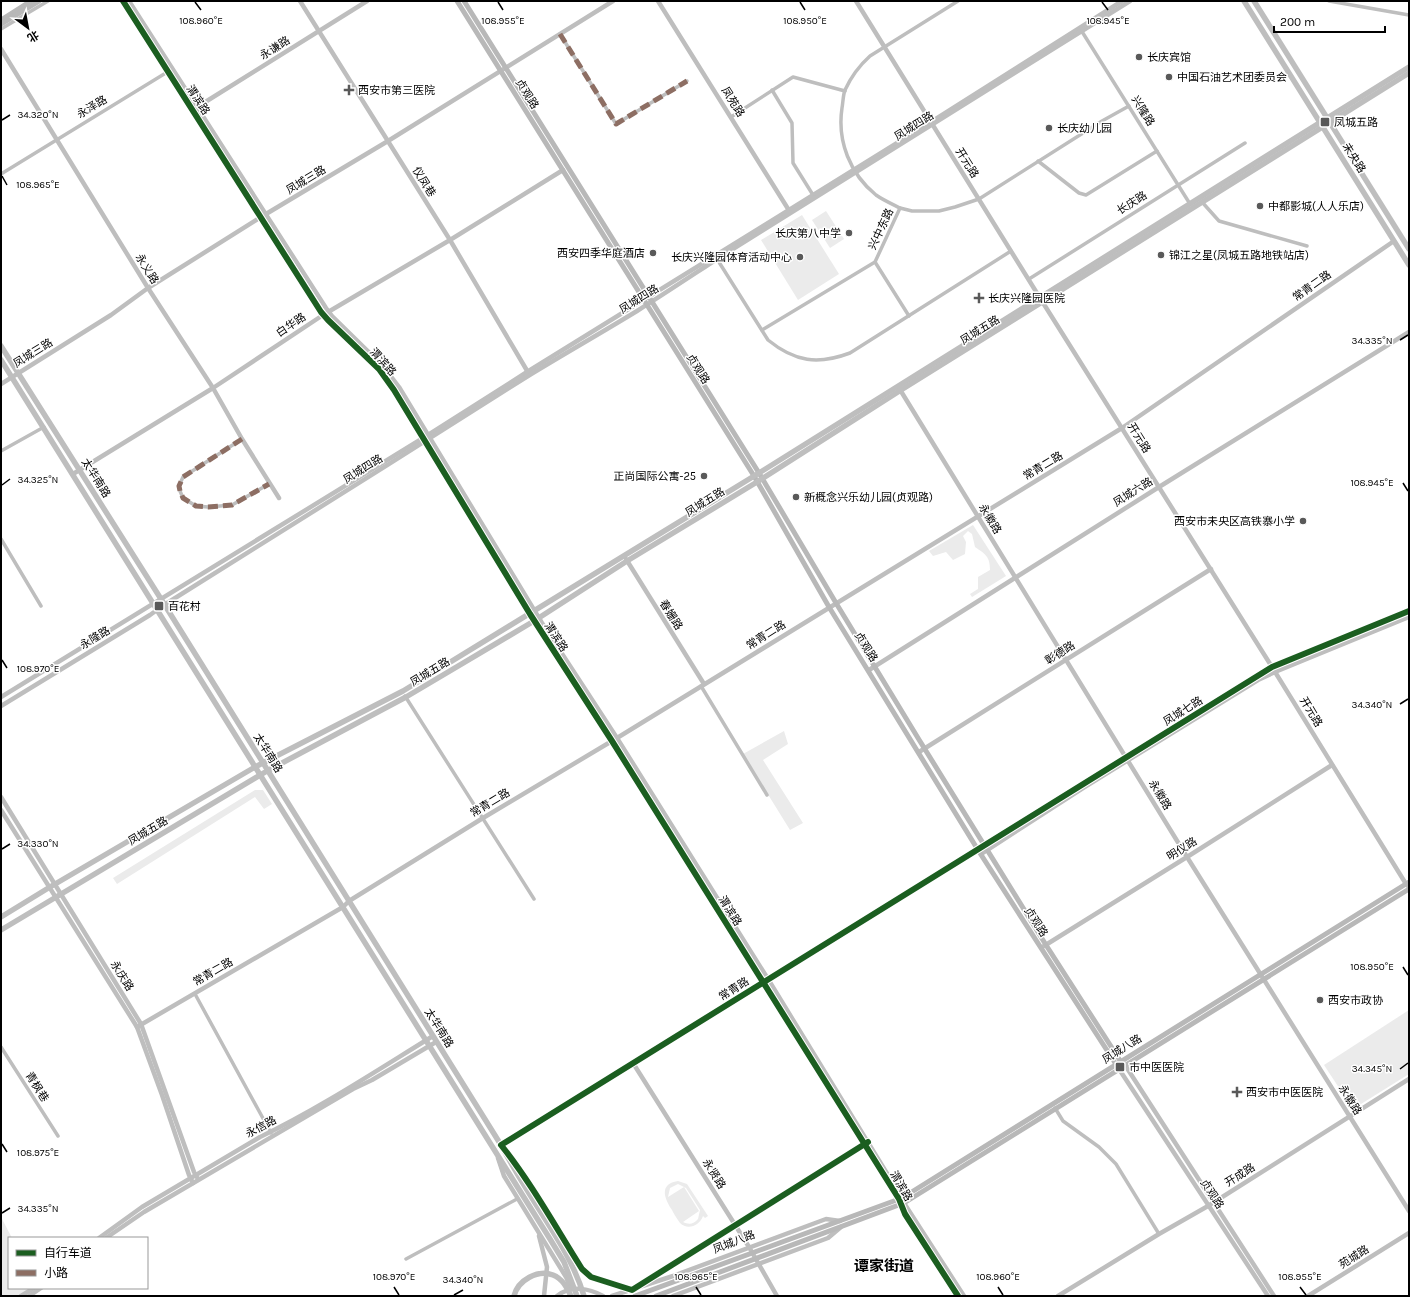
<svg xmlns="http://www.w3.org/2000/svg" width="1410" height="1297" font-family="Karla,'Noto Sans SC',sans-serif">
<rect width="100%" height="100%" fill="#fff"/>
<!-- green -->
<g fill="#ebebeb" fill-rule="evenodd">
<polygon points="826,211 844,239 830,248 812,220"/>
<polygon points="802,215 839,274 798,300 761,240"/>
<path d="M973 525 1006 576 972 597 970 594 978 589V577L990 570C990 556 985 554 975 547L972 534 968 531 963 536 966 542 965 554 953 560 946 552 933 556 929 551Z"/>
<polygon points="784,731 788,744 763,760 803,823 790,830 743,754"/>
<polygon points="255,790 263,790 272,804 264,809 255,797 117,884 113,878"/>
<polygon points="1409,1010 1409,1074 1353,1109 1324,1065"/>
<path d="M678 1181 687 1184 708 1216 705 1218 703 1216C700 1225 688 1231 680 1223 677 1219 674 1214 672 1210 664 1198 659 1184 678 1181ZM678 1184 686 1188 700 1210 698 1219C694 1224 689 1225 683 1222L699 1211 684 1187 668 1197 670 1188Z"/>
<polygon points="1,1217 12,1238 9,1238 9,1288 33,1288 32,1296 1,1296"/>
</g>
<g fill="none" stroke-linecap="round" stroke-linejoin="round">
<!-- minor -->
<g stroke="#bebebe" stroke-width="3.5">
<polyline points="1329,1 1409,15"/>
<polyline points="1,29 48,1"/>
<polyline points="1081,30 1190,204"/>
<polyline points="560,34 616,124 687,81"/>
<polyline points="772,90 792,123 793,163 813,195"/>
<polyline points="731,117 793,77 845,91"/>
<polyline points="1038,161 1079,193 1086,195 1157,151"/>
<polyline points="1,174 169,71"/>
<polyline points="1202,202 1219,221 1307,246"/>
<path d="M900 208C892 204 883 200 876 195 850 174 837 141 842 108 843 103 843 95 845 90 851 77 860 65 870 56L958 1"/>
<path d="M717 259 768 340C795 362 818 365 850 353L1011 251"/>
<polyline points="875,262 909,316"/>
<polyline points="1029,279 1245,143"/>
<polyline points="762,330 875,262 900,208 912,211 939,211 955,207 979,199 1102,121 1129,106"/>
<polyline points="242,439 183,477 179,486 180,491 183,498 196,506 208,507 232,505 269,484"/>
<polyline points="1,451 44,427"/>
<polyline points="1,539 41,606"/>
<polyline points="701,686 767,795"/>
<polyline points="405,696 534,899"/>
<polyline points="195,994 271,1133"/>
<polyline points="1,1047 58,1136"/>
<polyline points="1055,1108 1063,1121 1099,1147 1116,1164 1159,1234"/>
<polyline points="406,1259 517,1199"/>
<polyline points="637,1287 866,1144"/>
</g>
<!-- tertiary -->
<g stroke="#bebebe" stroke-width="4.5">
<polyline points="123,1 321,312 328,320 379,369 394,390 530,614 612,741 899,1199 905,1214 958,1296"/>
<polyline points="129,1 326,308 332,316 383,366 399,387 542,623 617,738 768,979 902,1198 904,1203 964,1296"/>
<polyline points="300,1 450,240 529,374"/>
<polyline points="658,1 790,212"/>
<polyline points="856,1 1040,298 1272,667 1406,884 1409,887"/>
<polyline points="1,49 148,288 213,388 242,439 279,498"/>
<polyline points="194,109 367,1"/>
<polyline points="1,384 111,315 148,288 261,217 388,141 613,1"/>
<polyline points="899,388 1187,857 1409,1211"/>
<polyline points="73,474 213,388 323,315 450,240 563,170"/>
<polyline points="626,559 704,684"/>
<polyline points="869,670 1159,487 1409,332"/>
<polyline points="1,697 428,435 527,372 931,122 1122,1"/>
<path d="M1 706 150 615 164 605C286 529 407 453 528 376 564 354 601 333 637 311 664 294 691 276 717 259L1130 1"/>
<polyline points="919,752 1211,569"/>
<polyline points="1,797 141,1024 194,1172 198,1179"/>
<polyline points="1,810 137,1027 162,1095 189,1175 193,1183"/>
<polyline points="981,854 1083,788 1258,680 1275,672 1409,617"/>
<polyline points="1044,946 1187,857 1332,765"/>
<polyline points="137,1027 343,907 349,901 483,818 617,738 1122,428 1394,241"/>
<polyline points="633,1063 749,1247 777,1296"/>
<polyline points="1125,1065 1274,1296"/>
<polyline points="1119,1069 1268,1296"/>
<polyline points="503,1148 501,1145 1272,667 1409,611"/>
<polyline points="508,1154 529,1184 582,1269 591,1277 632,1290"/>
<polyline points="498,1158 504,1176 566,1277 571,1289"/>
<polyline points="539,1236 547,1267 544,1296"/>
<path d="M99 1238 142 1207 260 1137C320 1108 376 1071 433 1036"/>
<polyline points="106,1238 144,1212 353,1089 372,1080 436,1042"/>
<polyline points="21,1296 34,1288"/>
<polyline points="29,1296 41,1288"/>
<path d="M557 1296C571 1285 589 1288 603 1296"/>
<polyline points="612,1296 673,1276 826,1219 840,1221"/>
<polyline points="673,1296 828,1238 841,1227"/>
<polyline points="1058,1296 1159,1234 1208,1206 1409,1079"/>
<polyline points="1308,1296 1409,1233"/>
</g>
<!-- secondary -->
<g stroke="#b8b8b8" stroke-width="5">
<polyline points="457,1 754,476 829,607 978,850 1119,1069"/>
<polyline points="464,1 759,473 836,603 918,738 1046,945 1121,1062 1125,1065"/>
<polyline points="1,20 31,1"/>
<polyline points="1,24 39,1"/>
<polyline points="635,1296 902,1198 1409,882"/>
<polyline points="656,1296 904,1203 1409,889"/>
</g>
<!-- primary -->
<g stroke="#bebebe" stroke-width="5.5">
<polyline points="1244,1 1409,265"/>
<polyline points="1254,1 1409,249"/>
<path d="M1 346 161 599 501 1145C514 1169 528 1192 542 1214 559 1241 575 1266 584 1296"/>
<polyline points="1,360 550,1239 564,1262 577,1296"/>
<polyline points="1,917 50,887 255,767 403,691 759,473 1409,67"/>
<polyline points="1,930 267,771 406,697 534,621 627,561 757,482 901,390 1409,73"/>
<path d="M514 1296C518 1280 538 1269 553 1275 563 1279 567 1288 571 1296"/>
</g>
<!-- quiet -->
<g stroke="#8d6e63" stroke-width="5" stroke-dasharray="10 5" stroke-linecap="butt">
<polyline points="560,34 616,124 687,81"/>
<polyline points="242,439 183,477 179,486 180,491 183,498 196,506 208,507 232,505 269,484"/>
</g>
<defs>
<g id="cycleway">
<polyline points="123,1 321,312 328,320 379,369 394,390 530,614 612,741 899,1199 905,1214 958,1296"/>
<path d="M868 1142 632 1290 591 1277 582 1269C556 1228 532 1184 501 1145L1272 667 1409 611"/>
</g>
</defs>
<!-- cycleway casing -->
<use href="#cycleway" stroke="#fff" stroke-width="8"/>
<!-- cycleway -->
<use href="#cycleway" stroke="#1b5e20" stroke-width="6"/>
</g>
<!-- ticks -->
<path fill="none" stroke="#000" stroke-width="1.5" d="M195 2 201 10M498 2 503 10M800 2 805 10M1102 2 1108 10M2 120 10 115M2 176 7 185M1400 340 1408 335M1403 483 1408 491M2 485 10 479M2 660 7 668M1400 704 1408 699M2 849 10 844M1403 967 1408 975M1400 1069 1408 1063M2 1144 7 1152M2 1213 10 1208M394 1287 399 1295M696 1287 701 1295M998 1287 1003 1295M1300 1287 1306 1295M454 1295 463 1290"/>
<!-- markers -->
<g fill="#595959" stroke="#fff" stroke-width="1.5">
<circle cx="1139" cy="57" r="4"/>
<circle cx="1169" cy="77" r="4"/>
<path d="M347 84h4v4h4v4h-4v4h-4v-4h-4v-4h4z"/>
<rect x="1320" y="117" width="10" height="10" rx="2"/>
<circle cx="1049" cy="128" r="4"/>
<circle cx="1260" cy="206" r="4"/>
<circle cx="849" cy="233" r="4"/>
<circle cx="653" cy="253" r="4"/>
<circle cx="1161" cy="255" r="4"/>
<circle cx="800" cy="257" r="4"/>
<path d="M977 292h4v4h4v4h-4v4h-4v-4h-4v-4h4z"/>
<circle cx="704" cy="476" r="4"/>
<circle cx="796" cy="497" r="4"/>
<circle cx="1303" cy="521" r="4"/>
<rect x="154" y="601" width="10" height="10" rx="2"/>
<circle cx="1320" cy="1000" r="4"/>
<rect x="1115" y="1062" width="10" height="10" rx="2"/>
<path d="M1235 1086h4v4h4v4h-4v4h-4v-4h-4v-4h4z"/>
</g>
<g text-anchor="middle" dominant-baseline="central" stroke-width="3" stroke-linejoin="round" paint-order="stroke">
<!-- street labels -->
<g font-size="11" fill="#000" stroke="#fff">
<text transform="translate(275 48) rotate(-32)">永谦路</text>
<text transform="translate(527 94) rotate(58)">贞观路</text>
<text transform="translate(198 100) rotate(57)">渭滨路</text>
<text transform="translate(733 102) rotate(58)">凤苑路</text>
<text transform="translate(92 107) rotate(-31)">永泽路</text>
<text transform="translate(1143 111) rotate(58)">兴隆路</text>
<text transform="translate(914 126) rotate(-32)">凤城四路</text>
<text transform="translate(1354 158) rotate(58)">未央路</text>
<text transform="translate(967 163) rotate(58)">开元路</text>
<text transform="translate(306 180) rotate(-31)">凤城三路</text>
<text transform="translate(424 182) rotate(58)">仪凤巷</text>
<text transform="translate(1132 203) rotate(-32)">长庆路</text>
<text transform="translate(881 229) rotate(-65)">兴中东路</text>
<text transform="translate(147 269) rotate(58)">永义路</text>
<text transform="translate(1312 286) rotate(-35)">常青二路</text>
<text transform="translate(639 299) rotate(-32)">凤城四路</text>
<text transform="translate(291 325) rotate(-34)">白华路</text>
<text transform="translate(980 330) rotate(-32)">凤城五路</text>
<text transform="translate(33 353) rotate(-32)">凤城三路</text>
<text transform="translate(383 362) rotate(48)">渭滨路</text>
<text transform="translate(698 369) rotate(58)">贞观路</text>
<text transform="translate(1139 438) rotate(58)">开元路</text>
<text transform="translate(1043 466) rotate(-31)">常青二路</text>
<text transform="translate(363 469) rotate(-32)">凤城四路</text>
<text transform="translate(96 478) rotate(58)">太华南路</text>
<text transform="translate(1133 492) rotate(-32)">凤城六路</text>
<text transform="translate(705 502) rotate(-32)">凤城五路</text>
<text transform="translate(990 519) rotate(59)">永徽路</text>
<text transform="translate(671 615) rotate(58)">春姗路</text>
<text transform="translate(766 635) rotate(-32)">常青二路</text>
<text transform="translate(556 637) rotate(57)">渭滨路</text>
<text transform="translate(95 638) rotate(-31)">永隆路</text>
<text transform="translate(866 647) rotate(58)">贞观路</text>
<text transform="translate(1060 653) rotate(-32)">彰德路</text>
<text transform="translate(430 672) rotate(-31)">凤城五路</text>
<text transform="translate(1183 711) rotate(-32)">凤城七路</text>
<text transform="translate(1311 712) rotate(59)">开元路</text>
<text transform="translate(268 753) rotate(58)">太华南路</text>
<text transform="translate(1160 795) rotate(59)">永徽路</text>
<text transform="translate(490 803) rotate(-31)">常青二路</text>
<text transform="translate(148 831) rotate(-31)">凤城五路</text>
<text transform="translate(1182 849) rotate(-32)">明仪路</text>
<text transform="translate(730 911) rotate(58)">渭滨路</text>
<text transform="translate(1036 922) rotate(57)">贞观路</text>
<text transform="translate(213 972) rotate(-30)">常青二路</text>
<text transform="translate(122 976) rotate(58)">永庆路</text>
<text transform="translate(734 989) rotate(-32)">常青路</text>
<text transform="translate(439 1028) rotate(58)">太华南路</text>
<text transform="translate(1122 1049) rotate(-32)">凤城八路</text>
<text transform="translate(37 1087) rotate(58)">青枫巷</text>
<text transform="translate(1350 1100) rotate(58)">永徽路</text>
<text transform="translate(261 1127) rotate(-28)">永信路</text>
<text transform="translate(714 1174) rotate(58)">永贤路</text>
<text transform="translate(1240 1175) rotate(-32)">开成路</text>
<text transform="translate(901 1186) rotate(60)">渭滨路</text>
<text transform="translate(1212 1194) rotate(57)">贞观路</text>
<text transform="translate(734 1242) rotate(-21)">凤城八路</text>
<text transform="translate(1354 1257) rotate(-32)">苑城路</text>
</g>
<!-- poi labels -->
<g font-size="11" fill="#000" stroke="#fff" text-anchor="start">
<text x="1147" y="57">长庆宾馆</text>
<text x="1177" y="77">中国石油艺术团委员会</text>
<text x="358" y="90">西安市第三医院</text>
<text x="1334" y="122">凤城五路</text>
<text x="1057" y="128">长庆幼儿园</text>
<text x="1268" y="206">中都影城(人人乐店)</text>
<text x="841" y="233" text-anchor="end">长庆第八中学</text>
<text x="645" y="253" text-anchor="end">西安四季华庭酒店</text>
<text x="1169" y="255">锦江之星(凤城五路地铁站店)</text>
<text x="792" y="257" text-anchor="end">长庆兴隆园体育活动中心</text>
<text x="988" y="298">长庆兴隆园医院</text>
<text x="696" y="476" text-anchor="end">正尚国际公寓-25</text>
<text x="804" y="497">新概念兴乐幼儿园(贞观路)</text>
<text x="1295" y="521" text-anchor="end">西安市未央区高铁寨小学</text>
<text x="168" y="606">百花村</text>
<text x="1328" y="1000">西安市政协</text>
<text x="1129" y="1067">市中医医院</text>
<text x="1246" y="1092">西安市中医医院</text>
</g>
<!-- district labels -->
<g font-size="15" font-weight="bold" fill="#000" stroke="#fff">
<text x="884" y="1266">谭家街道</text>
</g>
</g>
<g font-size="10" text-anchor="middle" fill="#000" stroke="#fff" stroke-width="3" stroke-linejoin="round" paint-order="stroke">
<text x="201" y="24">108.960°E</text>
<text x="503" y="24">108.955°E</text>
<text x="805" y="24">108.950°E</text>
<text x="1108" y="24">108.945°E</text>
<text x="38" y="118">34.320°N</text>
<text x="38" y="188">108.965°E</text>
<text x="1372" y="344">34.335°N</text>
<text x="38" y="483">34.325°N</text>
<text x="1372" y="486">108.945°E</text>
<text x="38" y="672">108.970°E</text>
<text x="1372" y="708">34.340°N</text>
<text x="38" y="847">34.330°N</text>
<text x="1372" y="970">108.950°E</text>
<text x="1372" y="1072">34.345°N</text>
<text x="38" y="1156">108.975°E</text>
<text x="38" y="1212">34.335°N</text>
<text x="394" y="1280">108.970°E</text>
<text x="696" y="1280">108.965°E</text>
<text x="998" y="1280">108.960°E</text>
<text x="1300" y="1280">108.955°E</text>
<text x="463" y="1283">34.340°N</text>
</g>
<!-- border -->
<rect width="1410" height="1297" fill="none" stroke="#000000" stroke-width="4"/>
<!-- legend -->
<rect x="8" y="1237" width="140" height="52" fill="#ffffff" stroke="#999999"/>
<rect x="16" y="1250" width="20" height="6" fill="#1b5e20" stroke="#999999"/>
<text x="44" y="1257" font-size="12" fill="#000000">自行车道</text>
<rect x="16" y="1270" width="20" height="6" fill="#8d6e63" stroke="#999999"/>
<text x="44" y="1277" font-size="12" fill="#000000">小路</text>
<!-- north arrow -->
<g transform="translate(28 28) rotate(148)" stroke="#ffffff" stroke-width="3" paint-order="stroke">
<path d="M0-3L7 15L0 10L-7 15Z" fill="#000000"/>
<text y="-6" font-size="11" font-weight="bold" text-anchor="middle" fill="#000000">北</text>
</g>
<!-- scale -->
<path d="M1274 26v6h111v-6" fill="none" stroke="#000000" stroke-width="2"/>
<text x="1280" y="26" font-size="12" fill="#000000" stroke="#ffffff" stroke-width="3" paint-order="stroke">200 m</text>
</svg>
